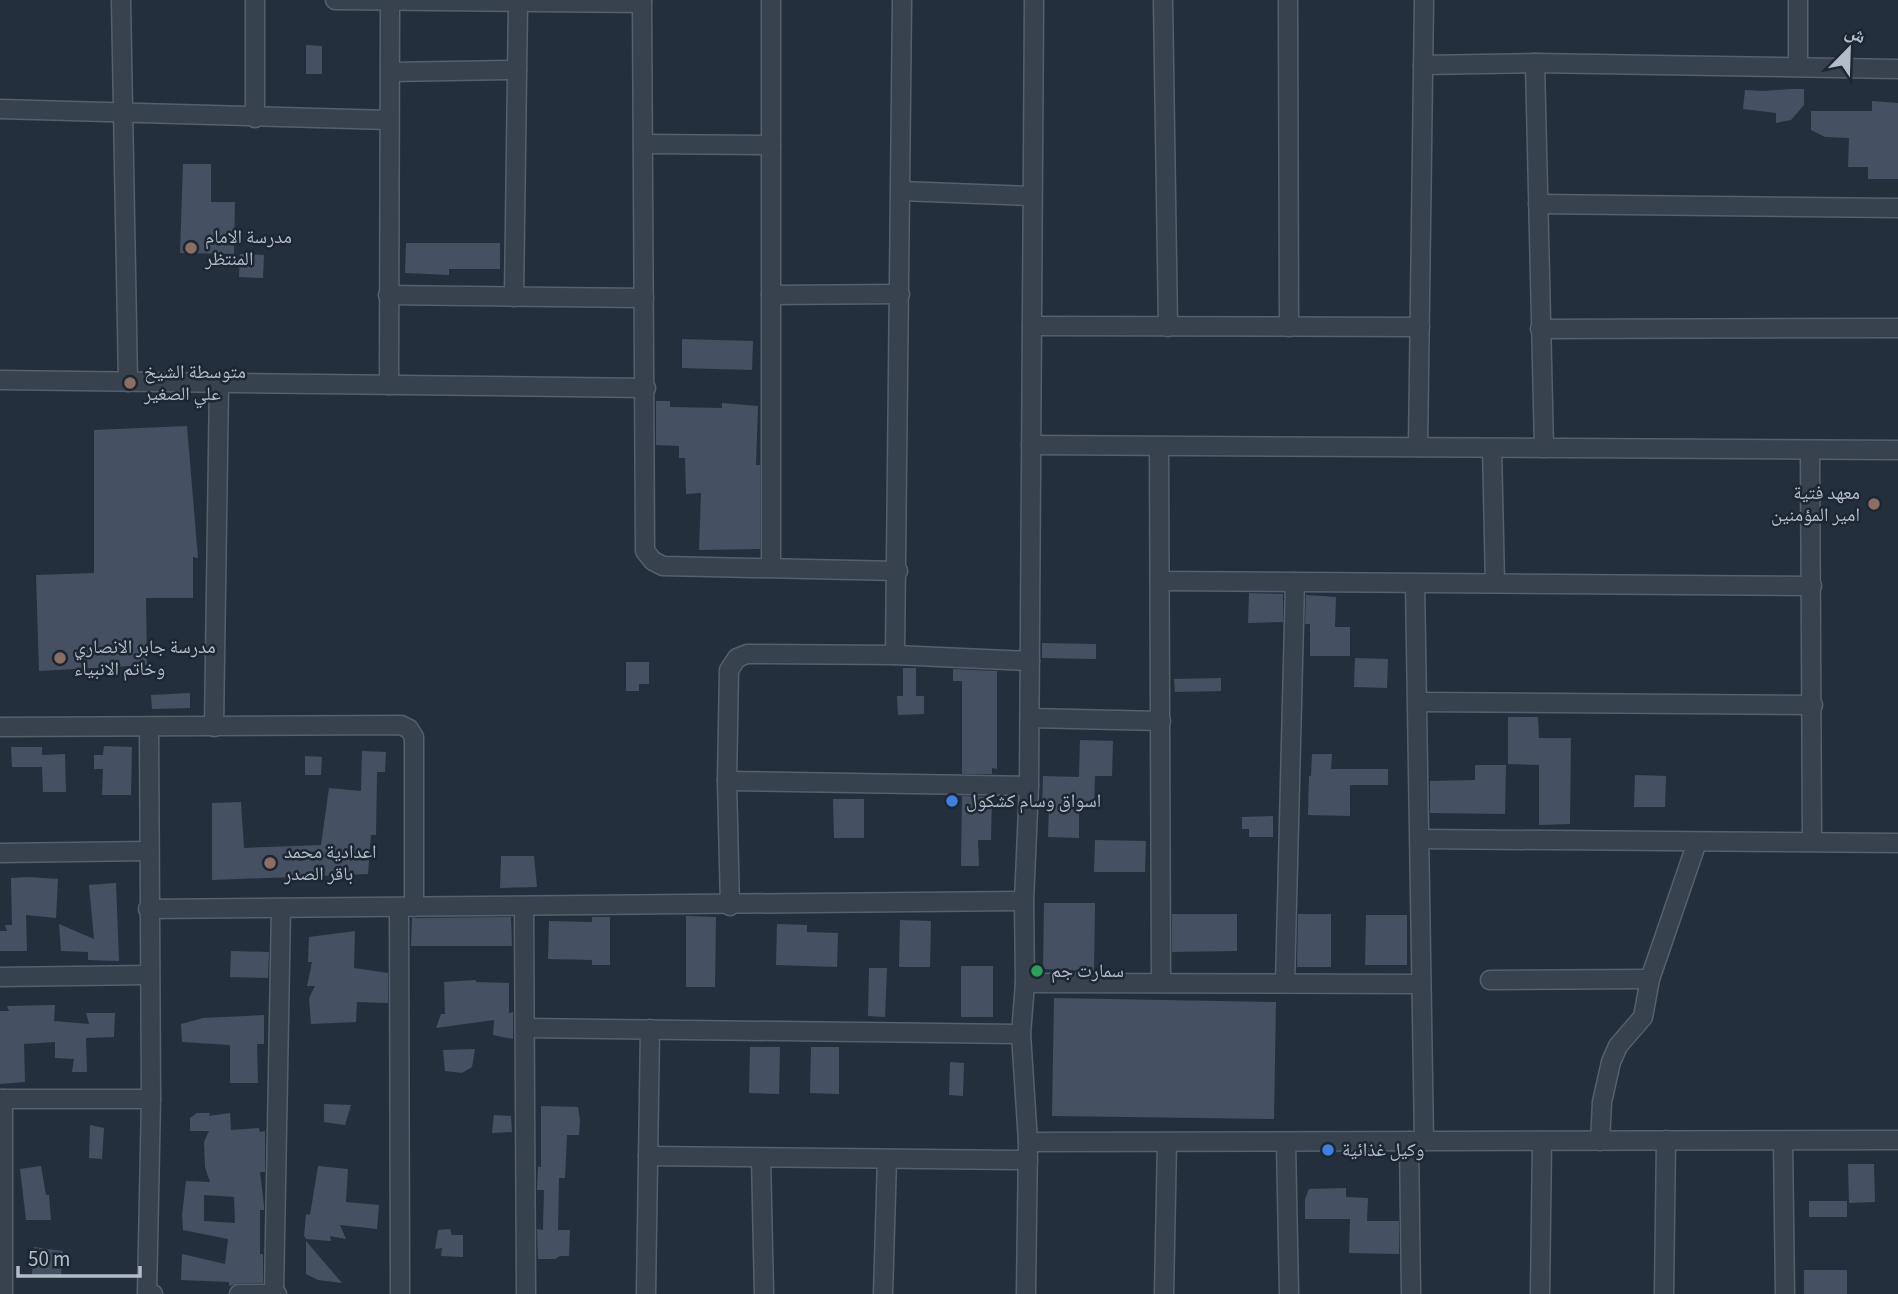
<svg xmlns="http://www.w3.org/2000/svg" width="1898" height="1294" font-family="'Source Sans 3','Noto Naskh Arabic',sans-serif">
<rect width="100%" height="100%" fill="#242f3e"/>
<!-- building -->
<g fill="#455162" fill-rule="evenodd">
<polygon points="306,45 322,46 322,74 306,74"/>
<polygon points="1790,89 1804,89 1804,105 1791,120 1776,123 1776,113 1743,109 1745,90 1763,91"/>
<polygon points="1872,101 1898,103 1898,179 1868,179 1868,167 1848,167 1849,138 1825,137 1811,130 1811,111 1872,111"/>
<polygon points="183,164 211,164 211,202 235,202 234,254 180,253"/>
<polygon points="406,243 500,243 500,269 449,269 449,275 405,273"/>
<polygon points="240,254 264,255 263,278 239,277"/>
<polygon points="682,339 753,341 752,370 682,368"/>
<polygon points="656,401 670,401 670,407 722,408 722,403 758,406 756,465 760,465 760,549 699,550 701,493 686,494 685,458 679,458 679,446 656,445"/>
<polygon points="187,426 198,558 193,557 193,598 146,598 147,665 39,671 36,575 94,573 94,430"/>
<polygon points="1249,593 1283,594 1283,622 1248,623"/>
<polygon points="1306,595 1336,597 1335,627 1350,627 1350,656 1310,656 1310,624 1305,624"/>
<polygon points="1042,643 1096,644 1096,659 1042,658"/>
<polygon points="1355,658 1388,659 1387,688 1354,687"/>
<polygon points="626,662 649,662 649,684 639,684 639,691 626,691"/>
<polygon points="903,668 916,668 916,696 924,696 924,714 898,715 897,696 903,696"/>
<polygon points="953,669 997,671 997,769 992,768 992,774 962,774 962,681 953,681"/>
<polygon points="1221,678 1221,691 1175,692 1174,679"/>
<polygon points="190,693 190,708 152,709 151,695"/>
<polygon points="1508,717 1538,717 1539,738 1571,738 1570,824 1539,825 1539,765 1508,764"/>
<polygon points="1080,740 1113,741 1112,776 1095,776 1094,807 1079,806 1079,838 1048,837 1049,805 1042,805 1043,776 1079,777"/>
<polygon points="104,746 132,747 131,795 102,795 103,769 94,769 94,755 103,755"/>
<polygon points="11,747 42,747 42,755 65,754 66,792 43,792 42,767 12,767"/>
<polygon points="362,751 386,752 385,772 377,772 376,835 371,835 368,874 212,880 212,803 241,802 244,848 321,845 329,788 361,791"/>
<polygon points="1312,754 1332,754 1331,769 1388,769 1388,785 1350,785 1350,816 1308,815 1309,776 1311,776"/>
<polygon points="305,756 322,757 321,775 305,775"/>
<polygon points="1475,765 1506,765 1505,814 1430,813 1430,781 1475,780"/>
<polygon points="1635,775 1666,776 1665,807 1634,807"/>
<polygon points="962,796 992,797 991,840 978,840 979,866 961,866"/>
<polygon points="833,799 864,799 864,838 834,838"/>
<polygon points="1273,816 1273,837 1249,837 1249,829 1242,829 1242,817"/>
<polygon points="1095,840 1146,841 1145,872 1094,872"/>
<polygon points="501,856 534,856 537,887 500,888"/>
<polygon points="29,877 58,879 56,918 26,915 27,951 0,951 0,931 7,931 5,925 12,925 11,878"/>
<polygon points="116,883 119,961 88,960 88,952 61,951 59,924 94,939 89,885"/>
<polygon points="1044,903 1095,903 1094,971 1043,969"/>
<polygon points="1172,914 1237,914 1237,951 1172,952"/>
<polygon points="1298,914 1331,914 1331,967 1297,967"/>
<polygon points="1366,915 1407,915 1407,965 1365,965"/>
<polygon points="686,916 716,917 715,987 686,987"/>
<polygon points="511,917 512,946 411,946 412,918"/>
<polygon points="592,917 610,917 610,965 592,965 592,960 548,959 549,921 592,922"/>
<polygon points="900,920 931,921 930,967 899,967"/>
<polygon points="777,924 807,925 807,932 838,933 837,967 776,965"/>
<polygon points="355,931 354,968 388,973 388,1003 357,1002 356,1022 311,1024 309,998 315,986 307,986 312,962 308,962 309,937"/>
<polygon points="231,951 269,952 268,978 230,977"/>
<rect x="961" y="966" width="32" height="51"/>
<polygon points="869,968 887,968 885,1017 868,1016"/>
<polygon points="476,980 476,982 509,983 509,1013 513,1012 513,1039 493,1035 494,1020 436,1028 441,1014 445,1014 444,982"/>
<polygon points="1054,998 1276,1002 1274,1119 1052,1116"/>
<polygon points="55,1005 54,1021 89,1024 86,1013 115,1013 114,1037 86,1038 87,1072 72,1072 74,1059 55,1058 55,1042 24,1044 25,1082 0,1084 0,1011 9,1011 7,1006"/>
<polygon points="264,1015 264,1044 257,1044 258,1083 230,1083 230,1045 182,1042 181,1024 203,1018"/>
<polygon points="750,1047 780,1047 779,1094 749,1093"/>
<polygon points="811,1047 839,1047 839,1094 810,1093"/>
<polygon points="475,1049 472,1067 462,1073 445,1071 443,1050"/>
<polygon points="950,1062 964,1063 963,1096 949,1095"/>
<polygon points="324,1104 351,1105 345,1125 324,1122"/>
<polygon points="541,1106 578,1107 580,1120 579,1135 567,1135 565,1178 559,1178 558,1230 570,1230 569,1256 560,1256 555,1259 538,1259 537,1229 543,1230 544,1190 537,1190 538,1167 541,1167"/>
<path d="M197 1113H210L209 1116 230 1113 231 1130 259 1128 260 1132 265 1131V1172H260L264 1206V1210H260V1254H263V1283H239L229 1286V1282L181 1280 182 1254 225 1264 228 1239 183 1230 182 1215 186 1181 210 1182 205 1167 204 1142 209 1131H190V1118ZM204 1195 234 1197 235 1223 204 1221Z"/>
<polygon points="494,1115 511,1116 512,1132 492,1133"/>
<polygon points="90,1125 104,1128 102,1159 89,1158"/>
<polygon points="1848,1164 1874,1164 1875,1202 1849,1203"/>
<polygon points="41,1166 46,1195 49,1195 51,1220 26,1220 20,1169"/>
<polygon points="318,1166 348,1169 346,1202 379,1205 377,1229 340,1225 346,1239 330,1236 331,1241 306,1239 304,1236 306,1214 310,1215"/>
<polygon points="1346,1188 1346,1197 1368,1198 1367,1221 1399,1221 1399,1254 1349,1253 1350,1219 1305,1219 1305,1199 1309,1189"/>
<rect x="1809" y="1201" width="38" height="16"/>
<polygon points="450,1229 452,1235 463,1235 463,1257 441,1256 442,1248 435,1249 438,1230"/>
<polygon points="306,1241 342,1283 318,1280 306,1274"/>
<polygon points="34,1247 63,1251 61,1275 32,1274"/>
<rect x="1804" y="1270" width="43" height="24"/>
</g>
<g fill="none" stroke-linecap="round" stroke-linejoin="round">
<defs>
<g id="street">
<polyline points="121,0 128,382"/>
<polyline points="255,0 255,118"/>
<polyline points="335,0 642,3"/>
<polyline points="642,0 645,551 653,561 663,566 898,571"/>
<polyline points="771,0 771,568"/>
<polyline points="1163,0 1168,327"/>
<polyline points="1288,0 1289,327"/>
<polyline points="1798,0 1798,67"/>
<polyline points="1535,63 1544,448"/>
<polyline points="1423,65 1535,63 1898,69"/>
<polyline points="390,72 517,70"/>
<polyline points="0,109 389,120"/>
<polyline points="643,144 771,145"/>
<polyline points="901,191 1032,196"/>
<polyline points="1538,204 1898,208"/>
<polyline points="388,295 644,298"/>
<polyline points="771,295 900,294"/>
<polyline points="514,297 518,2"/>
<polyline points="1032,326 1420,327"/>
<polyline points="1540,329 1898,328"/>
<polyline points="0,380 646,388"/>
<polyline points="389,385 390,1"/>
<polyline points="1031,445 1898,450"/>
<polyline points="1159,446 1161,982"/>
<polyline points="1418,447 1424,0"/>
<polyline points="1492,448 1495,583"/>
<polyline points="1810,450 1812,841"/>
<polyline points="1160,581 1812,586"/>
<polyline points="1415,583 1424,1141"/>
<polyline points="895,655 902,0"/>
<polyline points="1418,702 1813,705"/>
<polyline points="1030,718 1161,721"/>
<polyline points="0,727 401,725 409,729 414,737 414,907"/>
<polyline points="149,727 151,1099 147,1294 153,1294"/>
<polyline points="214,727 219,383"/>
<polyline points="727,781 1029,786"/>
<polyline points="1420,839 1898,843"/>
<polyline points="0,853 149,851"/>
<polyline points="730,906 727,781 729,670 737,658 747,654 895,655 1030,661"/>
<polyline points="524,907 526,1294"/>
<polyline points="399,908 400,1294"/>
<polyline points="148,909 1024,901"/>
<polyline points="0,977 149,975"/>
<polyline points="1490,980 1650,979"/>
<polyline points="1025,983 1421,984"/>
<polyline points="1285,983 1295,582"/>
<polyline points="525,1028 1021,1034"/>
<polyline points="0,1099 151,1099"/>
<polyline points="3,1099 3,1294"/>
<polyline points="1409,1141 1411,1294"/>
<polyline points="1600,1141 1602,1102 1611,1062 1618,1046 1643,1017 1650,979 1697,842"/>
<polyline points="1783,1141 1785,1294"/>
<polyline points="1028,1142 1898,1140"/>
<polyline points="1286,1142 1289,1294"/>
<polyline points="648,1156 1028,1160"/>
<polyline points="761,1158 764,1294"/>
<polyline points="239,1294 277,1294"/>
<polyline points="274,1294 281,908"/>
<polyline points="646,1294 650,1029"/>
<polyline points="883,1294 887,1160"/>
<polyline points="1026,1294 1028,1142 1021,1034 1025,983 1024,901 1029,786 1034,0"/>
<polyline points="1164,1294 1167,1142"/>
<polyline points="1540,1294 1542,1141"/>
<polyline points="1664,1294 1666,1140"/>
</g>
</defs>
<!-- street casing -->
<use href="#street" stroke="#565f6c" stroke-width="21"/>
<!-- street -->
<use href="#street" stroke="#38414e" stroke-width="18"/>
</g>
<!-- markers -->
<g fill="#8d6e63" stroke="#1d2633" stroke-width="2.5">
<circle cx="191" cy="248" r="7"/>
<circle cx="130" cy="383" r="7"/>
<circle cx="1874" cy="504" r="7"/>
<circle cx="60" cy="658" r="7"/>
<circle cx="270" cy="863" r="7"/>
</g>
<g fill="#3f7fe0" stroke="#1d2633" stroke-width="2.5">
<circle cx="952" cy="801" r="7"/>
<circle cx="1328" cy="1150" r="7"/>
</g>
<circle fill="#2e9e5b" stroke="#1d2633" stroke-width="2.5" cx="1037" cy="971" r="7"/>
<g text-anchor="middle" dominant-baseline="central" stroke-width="5" stroke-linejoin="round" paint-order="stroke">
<!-- poi labels -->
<g font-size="19" fill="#b4bcc9" stroke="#1d2633" text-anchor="start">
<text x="205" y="237">مدرسة الامام<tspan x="205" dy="22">المنتظر</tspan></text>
<text x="144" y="372">متوسطة الشيخ<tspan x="144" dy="22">علي الصغير</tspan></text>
<text x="1860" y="493" text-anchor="end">معهد فتية<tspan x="1860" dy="22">امير المؤمنين</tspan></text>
<text x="74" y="647">مدرسة جابر الانصاري<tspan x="74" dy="22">وخاتم الانبياء</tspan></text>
<text x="966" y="801">اسواق وسام كشكول</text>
<text x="284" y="852">اعدادية محمد<tspan x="284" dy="22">باقر الصدر</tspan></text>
<text x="1051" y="971">سمارت جم</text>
<text x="1342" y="1150">وكيل غذائية</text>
</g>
</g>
<!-- north arrow -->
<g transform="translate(1849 49) rotate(23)" stroke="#1d2633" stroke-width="5" paint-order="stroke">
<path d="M0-5L12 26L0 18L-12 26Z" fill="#b4bcc9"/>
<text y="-10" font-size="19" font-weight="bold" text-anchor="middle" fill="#b4bcc9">ش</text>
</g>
<!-- scale -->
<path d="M18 1266v10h122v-10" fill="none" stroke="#b4bcc9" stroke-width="3.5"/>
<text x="28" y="1266" font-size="21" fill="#b4bcc9" stroke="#1d2633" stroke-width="5" paint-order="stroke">50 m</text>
</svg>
